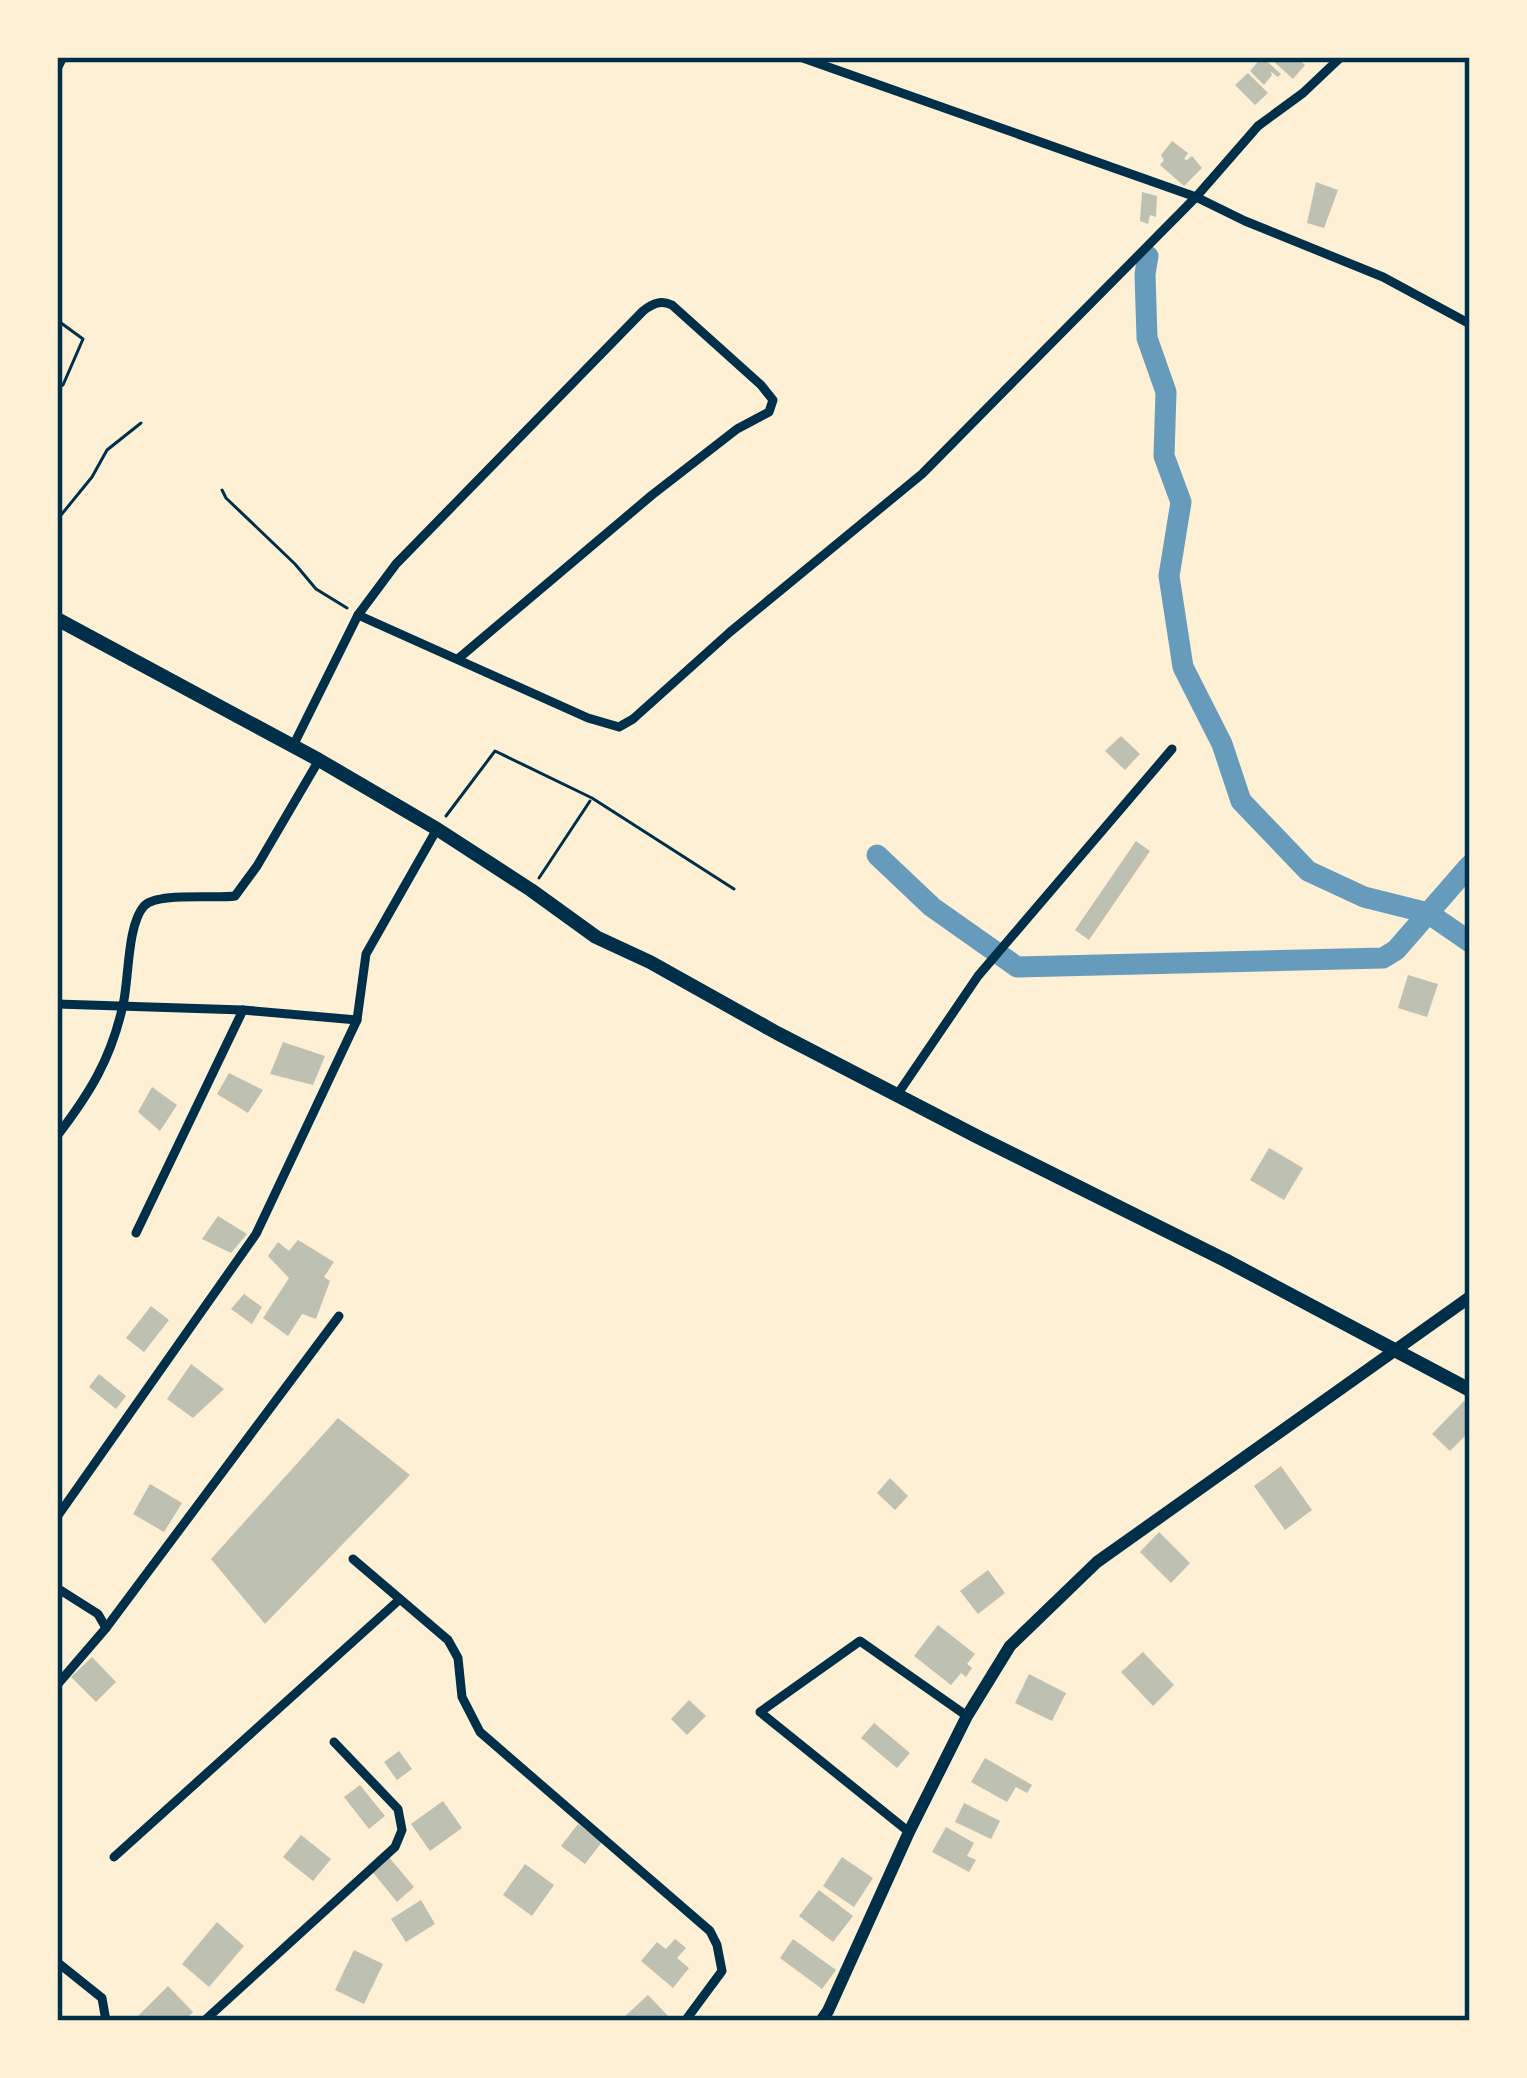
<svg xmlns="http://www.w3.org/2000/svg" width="1527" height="2078" font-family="'Fira Sans Condensed',sans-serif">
<rect width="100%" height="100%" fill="#fdf0d5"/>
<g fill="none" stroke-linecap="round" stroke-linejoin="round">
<!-- canal -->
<g stroke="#669bbc" stroke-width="21">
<polyline points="1148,256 1145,274 1147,338 1166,392 1164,456 1181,502 1169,576 1183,667 1222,744 1241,801 1308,871 1364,897 1428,913 1470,942"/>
<polyline points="877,855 932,907 1017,967 1383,958 1396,950 1470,865"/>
</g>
</g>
<!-- building -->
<g fill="#bec0b2">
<polygon points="1262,57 1281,74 1278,77 1270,71 1272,75 1264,85 1250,71"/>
<polygon points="1269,57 1296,57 1305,65 1293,79"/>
<polygon points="1248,73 1268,93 1255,105 1235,85"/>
<polygon points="1172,141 1188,153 1184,159 1187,160 1192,156 1202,168 1184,186 1160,165 1164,160 1161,155"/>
<polygon points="1316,182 1338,190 1324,228 1307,223"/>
<polygon points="1142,192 1157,196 1156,217 1150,215 1148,224 1140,221"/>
<polygon points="1121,736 1140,754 1125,770 1105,751"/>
<polygon points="1136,841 1150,851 1089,940 1075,930"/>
<polygon points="1408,975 1438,984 1427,1017 1398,1008"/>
<polygon points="283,1042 325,1056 313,1085 270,1074"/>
<polygon points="229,1073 263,1090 248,1113 217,1094"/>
<polygon points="152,1087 177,1105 160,1131 138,1112"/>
<polygon points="1269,1148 1303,1168 1284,1200 1250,1180"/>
<polygon points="218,1216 247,1234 231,1253 202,1239"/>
<polygon points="298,1240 334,1262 324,1277 330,1281 316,1319 302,1314 288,1336 263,1318 289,1278 268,1256 278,1242 289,1251"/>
<polygon points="244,1294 262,1307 252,1324 231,1309"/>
<polygon points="151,1306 169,1320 144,1352 126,1338"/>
<polygon points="191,1364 224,1389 193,1418 167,1399"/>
<polygon points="99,1374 126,1396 116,1409 89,1387"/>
<polygon points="1464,1401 1470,1407 1470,1431 1450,1451 1432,1434"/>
<polygon points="338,1418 410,1475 265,1624 211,1559"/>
<polygon points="1281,1466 1312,1510 1285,1530 1254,1486"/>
<polygon points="890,1478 908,1496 895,1510 877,1493"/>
<polygon points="150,1484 182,1503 164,1532 133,1514"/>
<polygon points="1159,1532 1190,1563 1171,1583 1140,1552"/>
<polygon points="988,1570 1005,1593 978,1614 960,1591"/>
<polygon points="938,1625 975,1654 967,1664 972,1668 966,1677 961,1673 951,1685 914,1656"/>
<polygon points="1143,1652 1174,1685 1153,1706 1121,1672"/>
<polygon points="92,1657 116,1682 96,1702 71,1677"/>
<polygon points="1029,1674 1066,1693 1052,1721 1015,1703"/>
<polygon points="689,1700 706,1716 687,1735 671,1719"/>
<polygon points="874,1723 910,1753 897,1768 861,1738"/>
<polygon points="399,1751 412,1769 397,1780 384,1762"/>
<polygon points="985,1758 1032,1785 1027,1793 1016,1787 1007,1802 971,1782"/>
<polygon points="360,1785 385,1816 369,1829 344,1797"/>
<polygon points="443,1801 462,1828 430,1851 411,1824"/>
<polygon points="964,1803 1000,1821 991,1839 955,1822"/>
<polygon points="578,1824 602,1842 585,1864 561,1846"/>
<polygon points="946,1827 974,1843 967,1856 976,1860 969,1872 932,1852"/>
<polygon points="301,1835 331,1859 313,1881 283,1857"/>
<polygon points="388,1856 414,1887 397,1902 371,1870"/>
<polygon points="842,1857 873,1878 854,1907 823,1886"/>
<polygon points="525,1864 554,1885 532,1916 503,1895"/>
<polygon points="819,1890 853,1916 833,1942 799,1916"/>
<polygon points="421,1900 435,1924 406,1942 391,1919"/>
<polygon points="217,1922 244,1946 209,1987 182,1964"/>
<polygon points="675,1939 686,1948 677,1958 689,1968 673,1988 641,1961 657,1942 666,1949"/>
<polygon points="793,1939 836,1970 822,1989 780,1958"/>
<polygon points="354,1950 383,1964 364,2004 335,1990"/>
<polygon points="168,1986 193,2012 184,2021 141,2021 137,2017"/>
<polygon points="648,1995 670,2018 668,2021 628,2021 624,2017"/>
</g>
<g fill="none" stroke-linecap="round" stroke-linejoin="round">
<!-- path -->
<g stroke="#003049" stroke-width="3">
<polyline points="57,320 83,339 63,385 57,388"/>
<polyline points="222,490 226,498 295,564 316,589 347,608"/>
<polyline points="57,520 92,477 107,450 141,423"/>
<polyline points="446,816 495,751 592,798 734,889"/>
<polyline points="539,878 590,801"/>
</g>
<!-- minor -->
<g stroke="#003049" stroke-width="9">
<polyline points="800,57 1196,197 1245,221 1383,277 1470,324"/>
<polyline points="57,69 63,57"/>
<polyline points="358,615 588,718 619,727 633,719 730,632 922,474 1196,197 1258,126 1303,93 1341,57"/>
<path d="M293 746 358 615 396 564 643 311C653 303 661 300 672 305L761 385 773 400 769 412 737 429 652 495 459 658"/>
<polyline points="57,1004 243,1010 357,1020"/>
<polyline points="897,1095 978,976 1172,749"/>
<path d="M57 1136C90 1093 111 1059 123 1005 129 980 127 925 144 906 157 892 215 899 235 896L257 866 319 760"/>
<polyline points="136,1233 243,1010"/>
<polyline points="57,1517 256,1234 357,1020 366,954 437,829"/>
<polyline points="353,1559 448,1640 458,1658 462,1697 480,1732 710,1931 717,1945 722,1971 685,2021"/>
<polyline points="57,1588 98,1614 106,1628 57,1685"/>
<polyline points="106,1628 339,1316"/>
<polyline points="909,1832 760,1712 860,1641 967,1716"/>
<polyline points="114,1857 399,1600"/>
<polyline points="57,1962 102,1998 106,2021"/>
<polyline points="204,2021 395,1847 402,1830 398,1809 334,1742"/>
</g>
<!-- tertiary -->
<polyline stroke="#003049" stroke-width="12" points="821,2021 828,2011 909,1832 967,1716 1010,1646 1097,1562 1470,1297"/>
<!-- secondary -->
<polyline stroke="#003049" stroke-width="14" points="57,619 319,760 437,829 531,890 596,937 650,962 777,1033 980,1138 1225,1260 1470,1390"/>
</g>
<!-- border -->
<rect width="1527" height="2078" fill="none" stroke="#fdf0d5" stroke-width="120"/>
<rect x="60" y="60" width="1407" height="1958" fill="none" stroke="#003049" stroke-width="4.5"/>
</svg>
